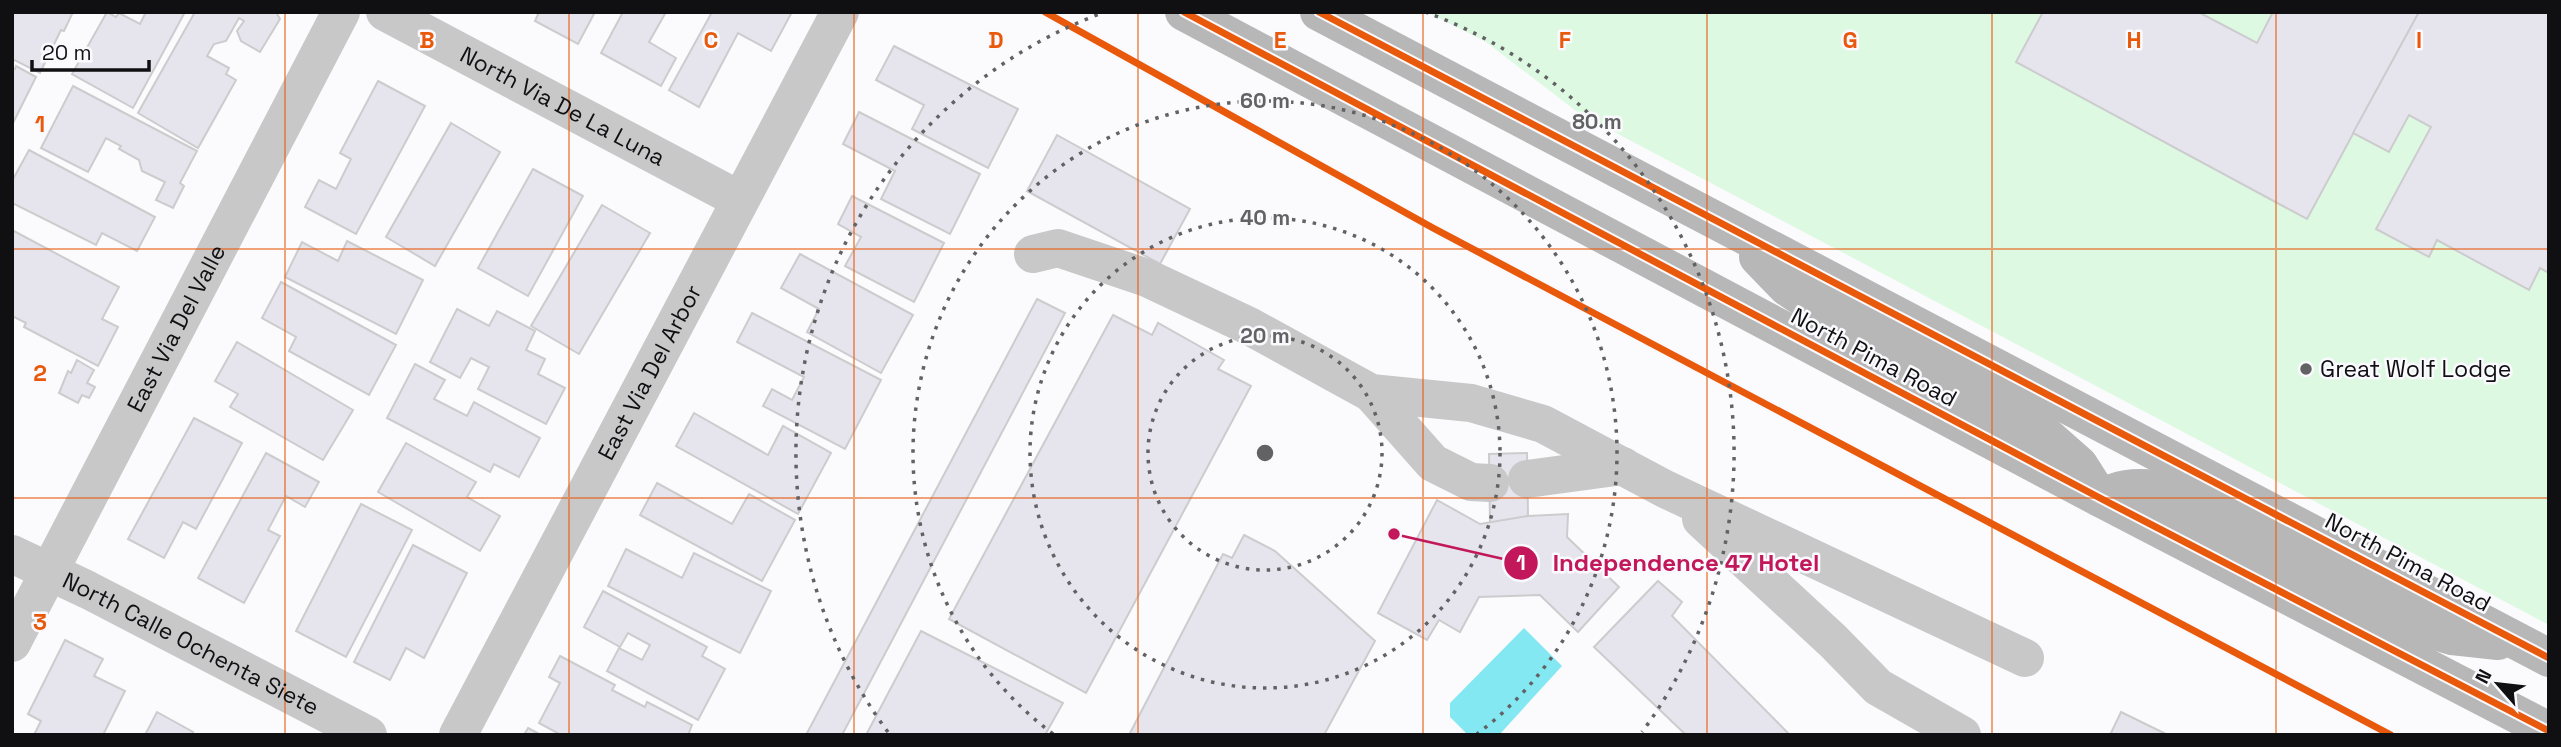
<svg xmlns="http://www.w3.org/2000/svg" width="2561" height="747" font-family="'Space Grotesk',sans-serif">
<rect width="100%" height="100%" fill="#fbfbfd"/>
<!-- green -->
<polygon fill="#def9e2" points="1427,12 2549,12 2549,625 1580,114 1486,42"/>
<!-- water -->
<polygon fill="#83e8f1" points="1524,628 1562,666 1499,735 1468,735 1450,717 1450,703"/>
<!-- building -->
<g fill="#e6e5ed" stroke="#ccccce" stroke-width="2">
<polygon points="12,12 73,12 64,31 61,30 40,73 12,59"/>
<polygon points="107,12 116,17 119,13 140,24 146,12 185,12 133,108 72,74"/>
<polygon points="195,12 276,12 280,19 260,52 241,41 237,31 244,21 239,18 226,41 214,44 207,56 229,68 226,74 236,80 198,148 138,113"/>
<polygon points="539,12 595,12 578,44 535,21"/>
<polygon points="623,12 666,12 649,42 676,58 661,86 601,53"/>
<polygon points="712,12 792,12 771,51 738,33 699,107 669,90"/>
<polygon points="2043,12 2203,12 2202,14 2257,43 2273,12 2419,12 2307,219 2016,62"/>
<polygon points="2419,12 2549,12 2549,273 2540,268 2529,290 2437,240 2429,257 2376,229 2431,127 2409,115 2389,152 2353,133"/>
<polygon points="894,46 1018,109 988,168 912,129 924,105 876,80"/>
<polygon points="16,66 36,77 12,125 12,68 15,69"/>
<polygon points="378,81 425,106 356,234 305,207 319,180 336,189 351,159 340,153"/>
<polygon points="73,86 197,151 180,183 184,186 173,208 156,200 165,182 142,171 139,160 119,149 121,146 106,138 88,172 41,148"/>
<polygon points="859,112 980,174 950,234 881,199 895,171 843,144"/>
<polygon points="451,123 500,152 435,266 386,237"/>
<polygon points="1057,135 1190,209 1160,264 1027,191"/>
<polygon points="29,150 155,217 137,251 102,233 96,245 12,203 12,181"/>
<polygon points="533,169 583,196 528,296 478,268"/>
<polygon points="852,196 944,243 914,302 845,266 861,237 838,224"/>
<polygon points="602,205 650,233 579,354 531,326"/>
<polygon points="12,230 119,287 102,319 118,327 98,366 24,327 26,323 12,316"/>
<polygon points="347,241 423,280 396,334 285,277 302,242 338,261"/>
<polygon points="800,254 913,315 881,373 807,332 819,309 781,288"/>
<polygon points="281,282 396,345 369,395 289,351 296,337 262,318"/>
<polygon points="1037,299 1065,313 842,735 806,735"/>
<polygon points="457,309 489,326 497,311 535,331 526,350 545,359 538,374 565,388 546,424 478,389 489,367 471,358 460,378 430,362"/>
<polygon points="752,313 881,380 845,449 763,406 772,389 792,400 804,377 737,342"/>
<polygon points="1113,315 1152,335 1158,323 1224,360 1218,369 1251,386 1086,693 949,619"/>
<polygon points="237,342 353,410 323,460 230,407 238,394 215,381"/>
<polygon points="77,360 94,370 87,383 95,387 89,398 82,395 78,403 59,393 68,371 71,373"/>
<polygon points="415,364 445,380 434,399 467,416 474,402 540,438 519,477 494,464 490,472 387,418"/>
<polygon points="694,413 768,455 783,426 831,453 798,514 676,446"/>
<polygon points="194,418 242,443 196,529 183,522 164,558 128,539"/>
<polygon points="406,443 476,482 467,497 500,516 480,551 378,492"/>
<polygon points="266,453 319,482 305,507 286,496 268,530 280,536 244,603 198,578"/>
<polygon points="1527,453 1528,516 1490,524 1489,454"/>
<polygon points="657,483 732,524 749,494 795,520 762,581 640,515"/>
<polygon points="1437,500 1480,524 1528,516 1568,514 1567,537 1619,587 1578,632 1540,595 1479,597 1460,632 1439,620 1427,640 1378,613"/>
<polygon points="361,504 412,530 346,657 296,631"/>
<polygon points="1244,535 1275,551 1375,641 1324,735 1129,735 1223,554 1232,558"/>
<polygon points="413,545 467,573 424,658 406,648 390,680 354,662"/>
<polygon points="626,549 682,578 694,553 771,591 740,653 608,586"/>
<polygon points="1658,581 1682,602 1672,616 1790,735 1686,735 1594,647"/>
<polygon points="603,591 707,647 702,656 725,669 698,720 607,671 619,648 642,660 650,645 628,633 620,647 584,627"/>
<polygon points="921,631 1063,703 1045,735 866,735"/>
<polygon points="65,640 103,659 94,676 125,691 103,735 34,735 41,721 28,714"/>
<polygon points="560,656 615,685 612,690 645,707 647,702 692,725 688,735 561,735 539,723 560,683 549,677"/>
<polygon points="157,712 193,732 192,735 145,735"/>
<polygon points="2121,712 2168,735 2110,735"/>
<polygon points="528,728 541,735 524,735"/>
</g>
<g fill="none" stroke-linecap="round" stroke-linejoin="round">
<!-- minor -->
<g stroke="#c9c8c9" stroke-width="38">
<path id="s1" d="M385 12 740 200"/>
<polyline points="1033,254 1058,248 1147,278 1249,326 1371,393 1471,403 1543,424 1665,489 2025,658"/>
<polyline points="1371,393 1433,463 1471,482 1490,483"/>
<polyline points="1527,479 1623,466"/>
<polyline points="1701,519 1833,641 1878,687 1962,735"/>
<path id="s2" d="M12 554 88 590 368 735"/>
<path id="s3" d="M12 643 341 12"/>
<path id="s4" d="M458 735 840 12"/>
</g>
<!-- major -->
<g stroke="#b8b7b8" stroke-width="38">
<polyline points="1184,12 2100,498 2549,731"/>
<polyline points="1319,12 2549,658"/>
<polyline points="1758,257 1787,287 1812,304 2028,420 2079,465 2093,487"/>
<path d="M2100 498C2119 489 2134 486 2155 489L2425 628 2452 636 2498 641"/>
</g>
<defs>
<g id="cycleway">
<polyline points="1045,12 1433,228 2391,735"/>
<polyline points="1184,12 2100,498 2549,731"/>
<polyline points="1319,12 2549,658"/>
</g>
</defs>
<!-- cycleway casing -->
<use href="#cycleway" stroke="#fafafe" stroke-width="11"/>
<!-- cycleway -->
<use href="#cycleway" stroke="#e8590c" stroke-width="7"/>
</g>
<!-- grid -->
<path fill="none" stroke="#e8590c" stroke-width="2" stroke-opacity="0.55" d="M285 12V735M569 12V735M854 12V735M1138 12V735M1423 12V735M1707 12V735M1992 12V735M2276 12V735M12 249H2549M12 498H2549"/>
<!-- distance rings -->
<g fill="none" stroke="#626264" stroke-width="3.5" stroke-dasharray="3.5 7">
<circle cx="1265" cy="453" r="117"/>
<circle cx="1265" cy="453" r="235"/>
<path d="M1053 734A352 352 0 1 1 1477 734"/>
<path d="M888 732A469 469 0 0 1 1105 12M1425 12A469 469 0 0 1 1642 732"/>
</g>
<!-- markers -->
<circle fill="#626264" stroke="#fafafe" stroke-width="2.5" cx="2306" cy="369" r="7"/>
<g text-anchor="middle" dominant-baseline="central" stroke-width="5" stroke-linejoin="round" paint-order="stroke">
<!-- street labels -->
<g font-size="23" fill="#100f12" stroke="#fafafe">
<text stroke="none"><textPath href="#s1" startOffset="201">North Via De La Luna</textPath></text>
<text stroke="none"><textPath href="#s3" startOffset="355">East Via Del Valle</textPath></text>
<text transform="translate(1874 357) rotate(28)">North Pima Road</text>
<text stroke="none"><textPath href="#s4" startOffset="410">East Via Del Arbor</textPath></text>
<text transform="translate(2408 562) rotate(28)">North Pima Road</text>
<text stroke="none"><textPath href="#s2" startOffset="200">North Calle Ochenta Siete</textPath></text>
</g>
<!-- poi labels -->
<g font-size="23" fill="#100f12" stroke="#fafafe" text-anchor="start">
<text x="2320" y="369">Great Wolf Lodge</text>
</g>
</g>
<g font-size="23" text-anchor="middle" font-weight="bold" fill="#e8590c" stroke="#fafafe" stroke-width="5" stroke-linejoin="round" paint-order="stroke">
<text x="427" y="48">B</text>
<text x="711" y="48">C</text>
<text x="996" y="48">D</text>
<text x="1280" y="48">E</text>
<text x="1565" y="48">F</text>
<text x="1850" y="48">G</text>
<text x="2134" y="48">H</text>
<text x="2419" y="48">I</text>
<text x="40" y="132">1</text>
<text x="40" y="381">2</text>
<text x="40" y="630">3</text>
</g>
<circle cx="1265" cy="453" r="10" fill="#626264" stroke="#fafafe" stroke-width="3.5"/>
<g font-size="21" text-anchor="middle" font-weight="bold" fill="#626264" stroke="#fafafe" stroke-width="5" stroke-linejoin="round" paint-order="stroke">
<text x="1265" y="108">60 m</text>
<text x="1597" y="129">80 m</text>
<text x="1265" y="225">40 m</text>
<text x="1265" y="343">20 m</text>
</g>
<!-- callouts -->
<path fill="none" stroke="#c2185b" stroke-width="2.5" d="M1394 534L1521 563"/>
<g fill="#c2185b" stroke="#fafafe" stroke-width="2.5">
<circle cx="1394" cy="534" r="7"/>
<circle cx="1521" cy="563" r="18"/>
</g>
<g font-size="21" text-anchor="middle" font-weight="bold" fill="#fff">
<text x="1521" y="570">1</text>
</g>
<g font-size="24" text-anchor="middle" font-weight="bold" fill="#c2185b" stroke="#fafafe" stroke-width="5" stroke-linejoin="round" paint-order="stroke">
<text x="1686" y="571">Independence 47 Hotel</text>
</g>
<!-- border -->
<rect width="2561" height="747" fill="none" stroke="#100f12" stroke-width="28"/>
<!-- north arrow -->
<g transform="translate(2498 684) rotate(298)" stroke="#fafafe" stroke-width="5" paint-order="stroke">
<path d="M0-5L12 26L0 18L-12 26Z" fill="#100f12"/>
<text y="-10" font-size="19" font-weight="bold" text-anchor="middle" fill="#100f12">N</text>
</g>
<!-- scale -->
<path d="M32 60v10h117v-10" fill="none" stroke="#100f12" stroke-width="3.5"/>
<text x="42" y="60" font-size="21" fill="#100f12" stroke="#fafafe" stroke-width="5" paint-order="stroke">20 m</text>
</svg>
